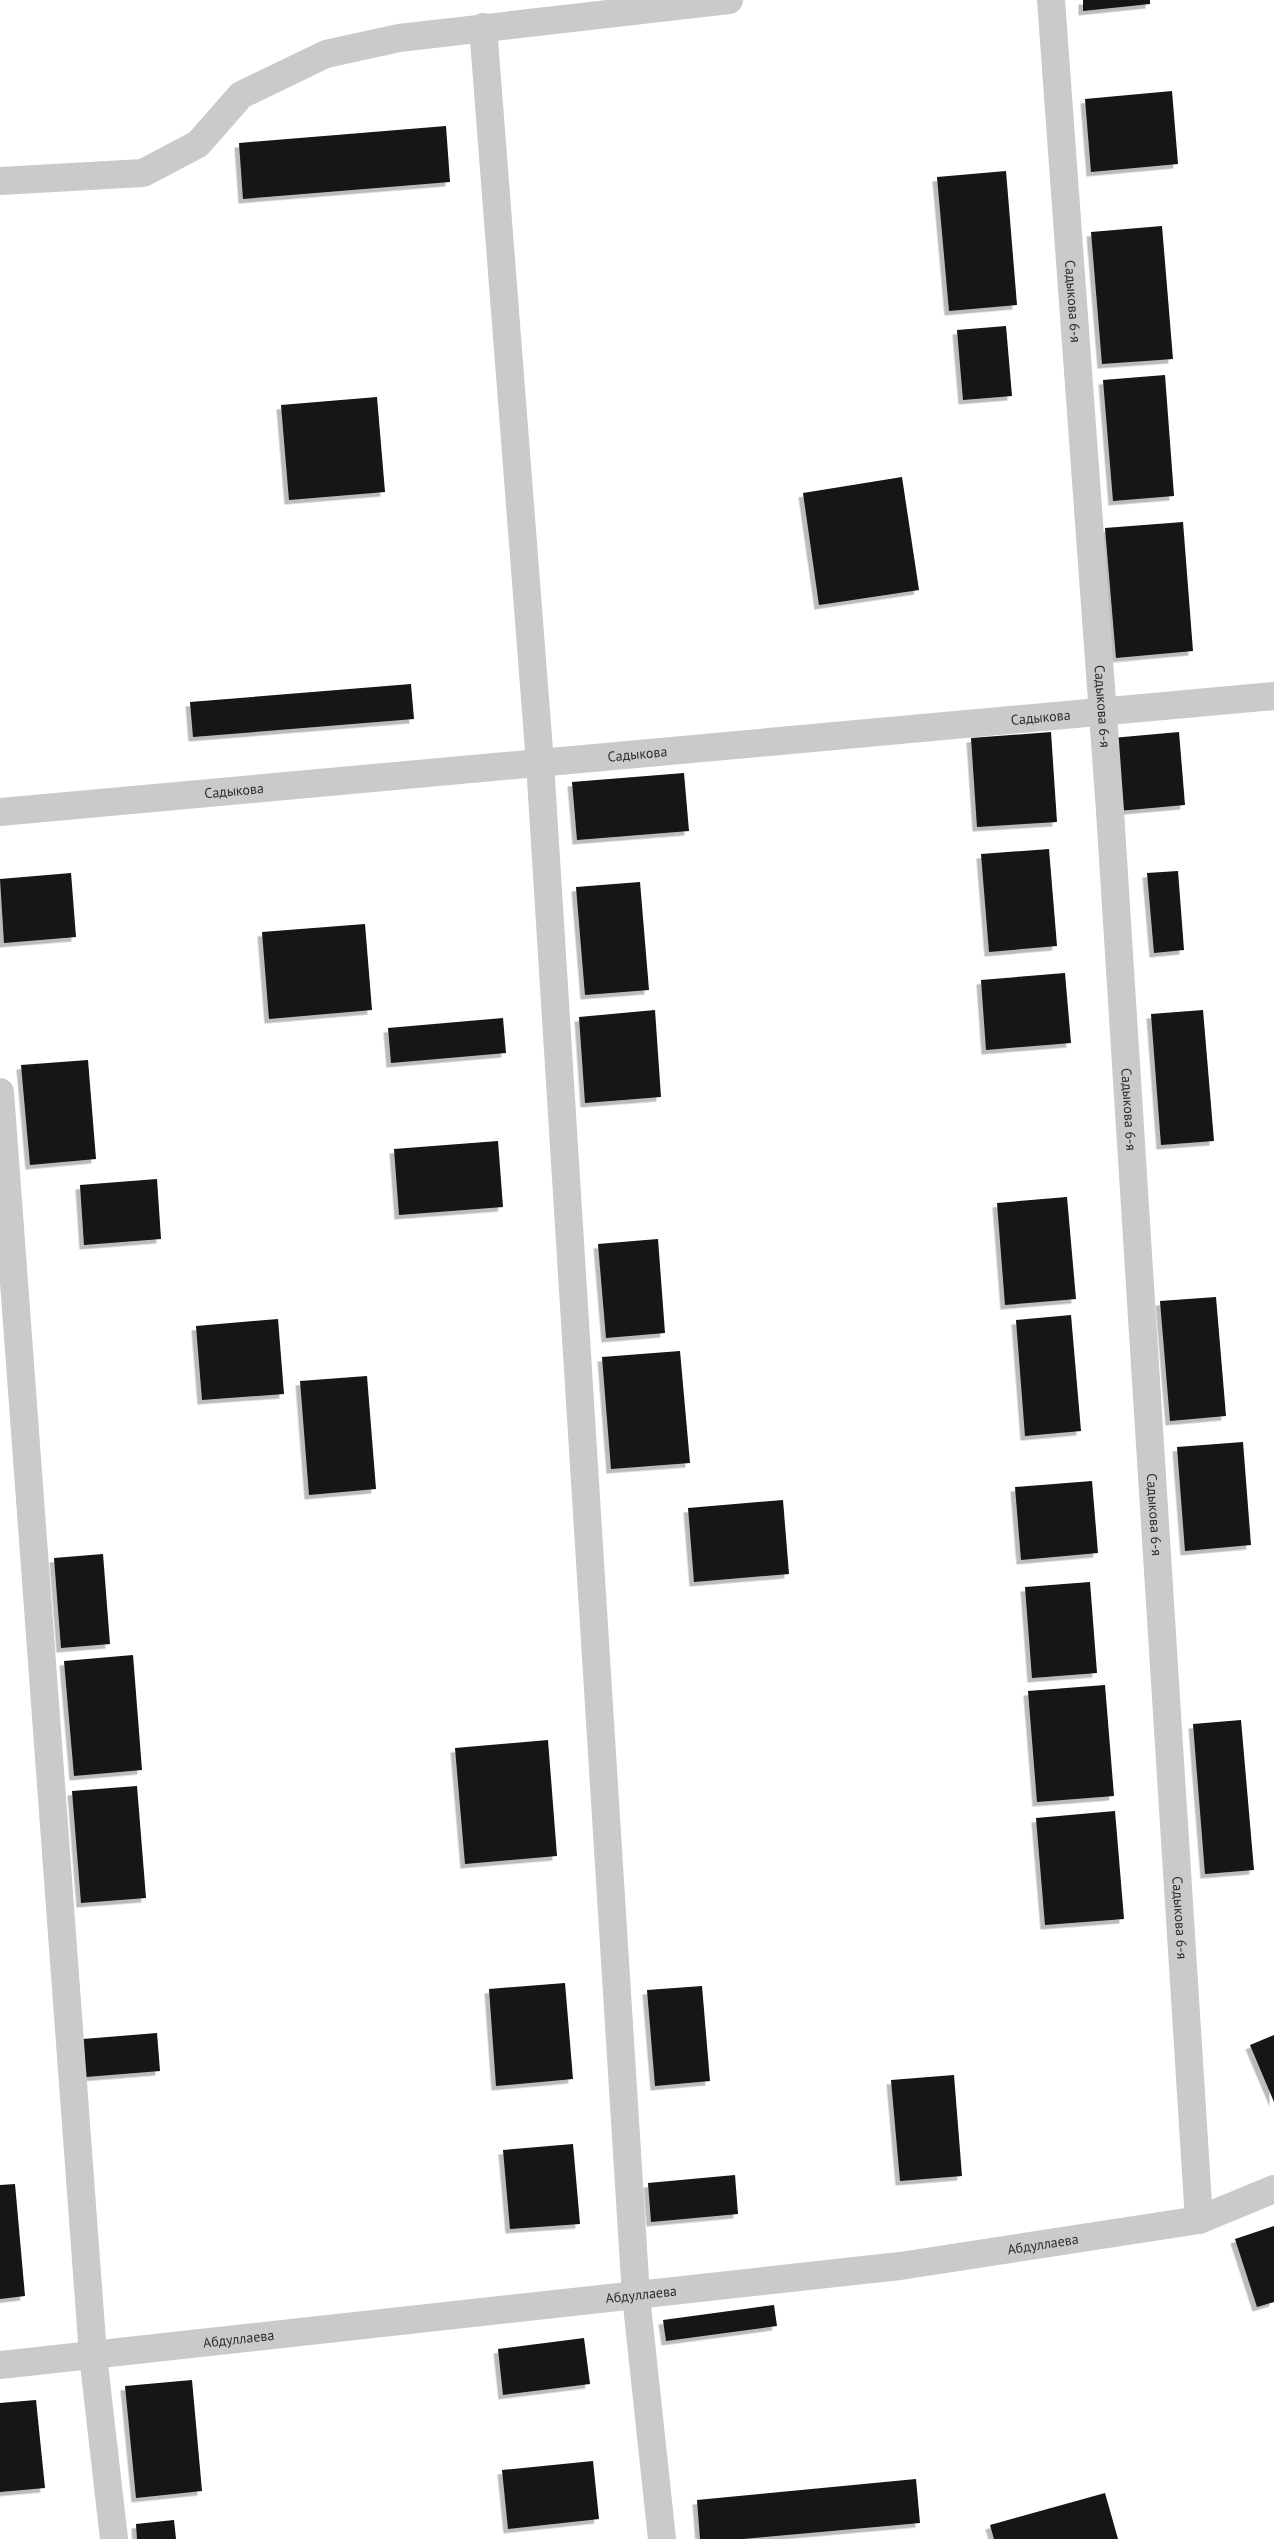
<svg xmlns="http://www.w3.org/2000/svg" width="1274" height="2539" font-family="'PT Sans',sans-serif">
<defs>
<filter id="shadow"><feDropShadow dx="-4.5" dy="4.5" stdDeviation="0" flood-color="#0004"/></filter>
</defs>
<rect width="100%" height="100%" fill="#fff"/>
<!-- building -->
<g fill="#141414" filter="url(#shadow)">
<polygon points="1083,0 1150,0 1150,4 1083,11"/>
<polygon points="1172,91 1178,164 1091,172 1085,99"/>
<polygon points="446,126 450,182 243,199 239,143"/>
<polygon points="1006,171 1017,305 949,311 937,177"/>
<polygon points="1162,226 1173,359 1102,364 1091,232"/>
<polygon points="1006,326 1012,396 963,400 957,330"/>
<polygon points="1165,375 1174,496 1113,501 1103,380"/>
<polygon points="377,397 385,492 289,500 281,405"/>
<polygon points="902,477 919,590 819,605 803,493"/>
<polygon points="1183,522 1193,651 1116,658 1105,528"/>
<polygon points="411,684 414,719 193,737 190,702"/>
<polygon points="1051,732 1057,822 977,827 971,738"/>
<polygon points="1179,732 1185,805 1118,811 1112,738"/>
<polygon points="684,773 689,831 577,840 572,782"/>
<polygon points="1049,849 1057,946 989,952 981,854"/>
<polygon points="1178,871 1184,950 1154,953 1147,873"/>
<polygon points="71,873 76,937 4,943 0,879"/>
<polygon points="640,882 649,990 585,995 576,887"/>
<polygon points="365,924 372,1010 269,1019 262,932"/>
<polygon points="1065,973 1071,1043 986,1050 981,980"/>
<polygon points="655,1010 661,1097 585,1103 579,1017"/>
<polygon points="1203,1010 1214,1141 1161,1145 1151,1014"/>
<polygon points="503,1018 506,1053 391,1063 388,1028"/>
<polygon points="88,1060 96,1159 30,1165 21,1065"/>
<polygon points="498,1141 503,1207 399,1215 394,1149"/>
<polygon points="157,1179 161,1239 84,1245 80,1185"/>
<polygon points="1067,1197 1076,1299 1005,1305 997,1203"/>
<polygon points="658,1239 665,1333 606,1338 598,1244"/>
<polygon points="1216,1297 1226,1416 1170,1421 1160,1301"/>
<polygon points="1071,1315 1081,1431 1025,1436 1016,1320"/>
<polygon points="278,1319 284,1394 202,1400 196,1326"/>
<polygon points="680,1351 690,1463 611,1469 602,1357"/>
<polygon points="367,1376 376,1489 309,1495 300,1381"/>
<polygon points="1243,1442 1251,1545 1185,1551 1177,1447"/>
<polygon points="1092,1481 1098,1553 1021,1560 1015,1487"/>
<polygon points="783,1500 789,1574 694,1582 688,1508"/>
<polygon points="103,1554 110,1644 61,1648 54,1558"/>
<polygon points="1090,1582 1097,1673 1032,1678 1025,1587"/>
<polygon points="133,1655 142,1770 74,1776 64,1661"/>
<polygon points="1105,1685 1114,1796 1037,1802 1028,1691"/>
<polygon points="1241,1720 1254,1870 1205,1874 1193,1724"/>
<polygon points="548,1740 557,1856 465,1864 455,1748"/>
<polygon points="137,1786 146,1898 81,1903 72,1791"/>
<polygon points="1115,1811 1124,1919 1045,1925 1036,1818"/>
<polygon points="565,1983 573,2079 496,2086 489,1989"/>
<polygon points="702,1986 710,2081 655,2086 647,1990"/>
<polygon points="157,2033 160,2071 86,2077 83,2039"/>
<polygon points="1274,2035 1274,2102 1250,2045"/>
<polygon points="954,2075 962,2176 900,2181 891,2080"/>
<polygon points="573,2144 580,2224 510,2229 503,2150"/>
<polygon points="735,2175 738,2214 651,2222 648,2183"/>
<polygon points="15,2184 25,2296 0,2299 0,2185"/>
<polygon points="1274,2226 1274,2302 1257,2307 1235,2239"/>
<polygon points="774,2305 777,2326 666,2341 663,2320"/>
<polygon points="584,2338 590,2384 503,2395 498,2349"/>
<polygon points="192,2380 202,2491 136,2498 125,2386"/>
<polygon points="36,2400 45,2488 0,2492 0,2403"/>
<polygon points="593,2461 599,2519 508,2529 502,2470"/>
<polygon points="916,2479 920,2523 743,2539 700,2539 697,2500"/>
<polygon points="1105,2493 1118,2539 994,2539 990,2525"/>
<polygon points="174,2520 176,2539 137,2539 136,2524"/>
</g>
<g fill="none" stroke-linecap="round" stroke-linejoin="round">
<!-- minor -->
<g stroke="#cacaca" stroke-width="28">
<path id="s1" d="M1051 0 1110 811 1199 2220"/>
<polyline points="483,27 540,763 636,2296 662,2539"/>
<polyline points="0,181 143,173 198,144 241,95 326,54 399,38 729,0"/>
<path id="s2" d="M0 812 1274 696"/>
<polyline points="0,1092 93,2355 114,2539"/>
<path id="s3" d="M0 2365 900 2266 1199 2220 1274 2189"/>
</g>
</g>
<g text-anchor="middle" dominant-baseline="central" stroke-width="5" stroke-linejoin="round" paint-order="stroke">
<!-- street labels -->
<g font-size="14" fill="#2d2d2d" stroke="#fff">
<text stroke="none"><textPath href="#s1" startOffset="302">Садыкова 6-я</textPath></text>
<text stroke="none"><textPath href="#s1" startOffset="708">Садыкова 6-я</textPath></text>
<text stroke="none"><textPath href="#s2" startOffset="1045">Садыкова</textPath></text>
<text stroke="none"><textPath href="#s2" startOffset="640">Садыкова</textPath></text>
<text stroke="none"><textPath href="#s2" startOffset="235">Садыкова</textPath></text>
<text stroke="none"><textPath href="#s1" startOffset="1112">Садыкова 6-я</textPath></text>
<text stroke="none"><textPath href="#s1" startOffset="1518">Садыкова 6-я</textPath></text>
<text stroke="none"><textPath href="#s1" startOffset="1922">Садыкова 6-я</textPath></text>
<text stroke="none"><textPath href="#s3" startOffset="1050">Абдуллаева</textPath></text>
<text stroke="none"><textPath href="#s3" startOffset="645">Абдуллаева</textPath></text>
<text stroke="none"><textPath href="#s3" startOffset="240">Абдуллаева</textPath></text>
</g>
</g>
</svg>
